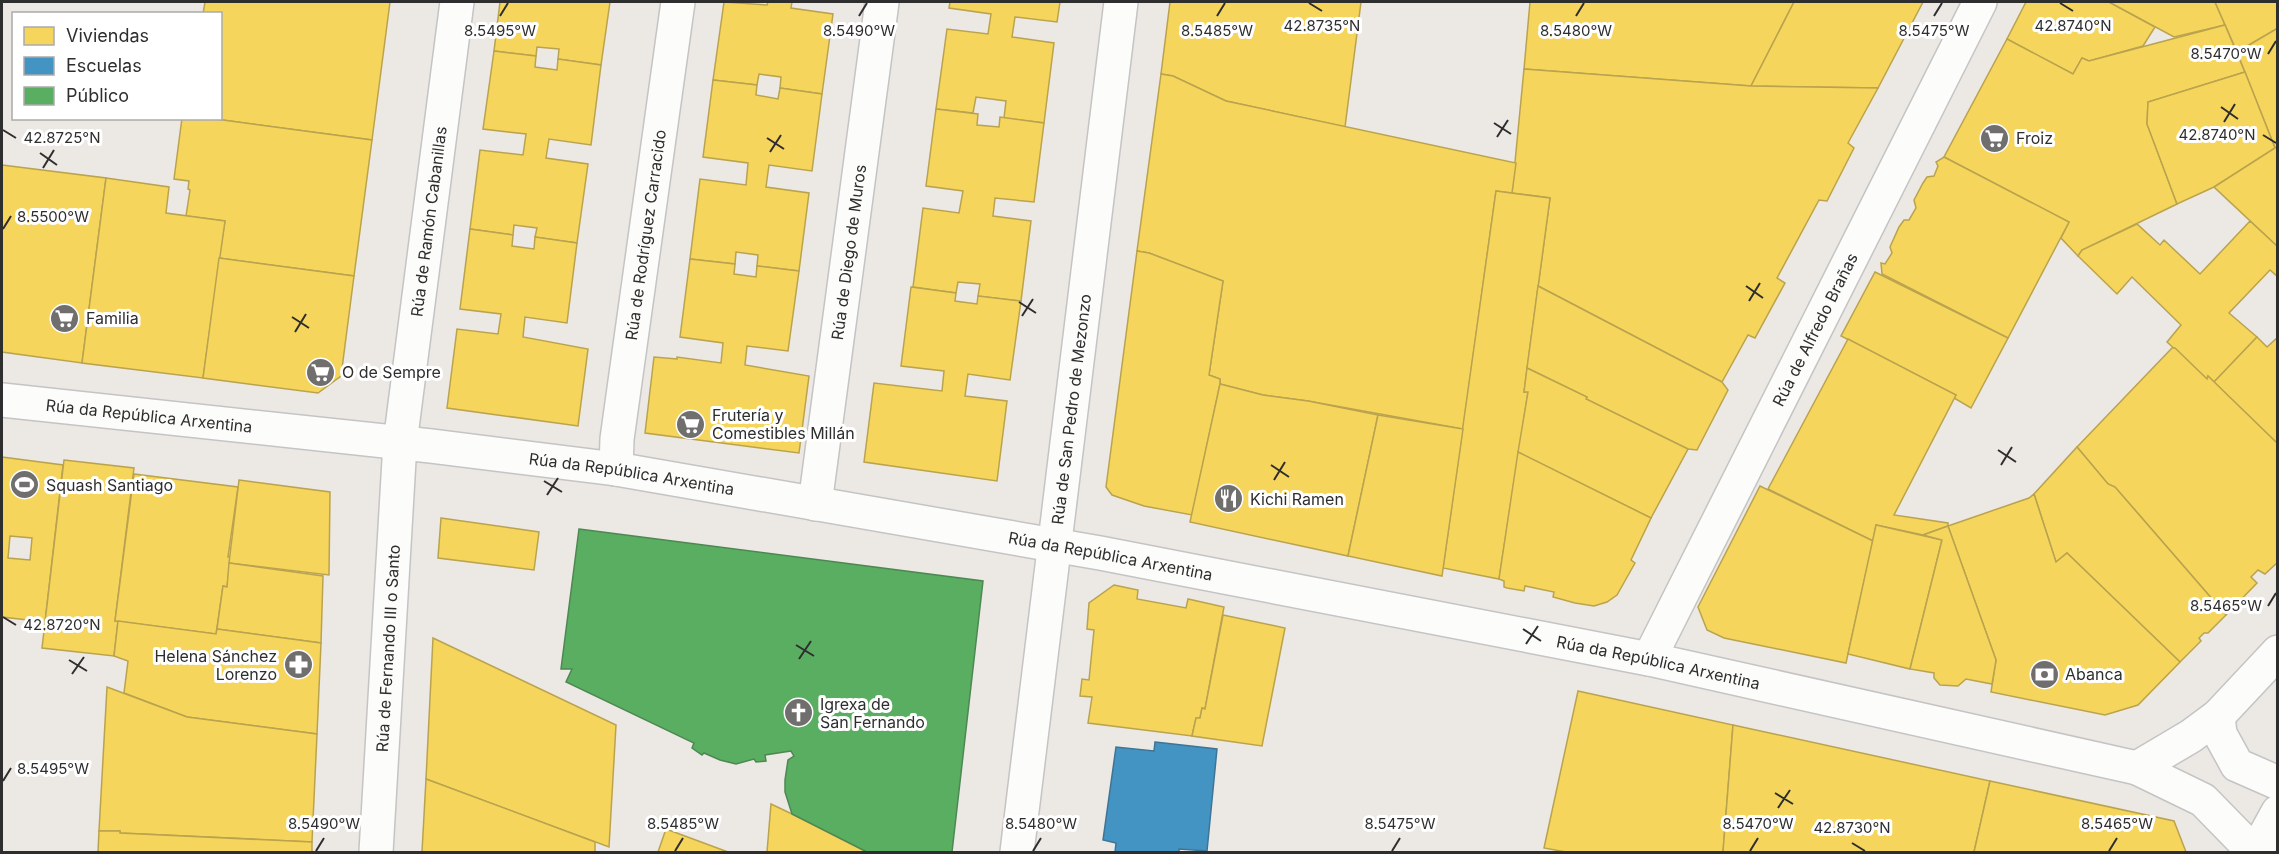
<svg xmlns="http://www.w3.org/2000/svg" width="2279" height="854" font-family="Inter,sans-serif">
<rect width="100%" height="100%" fill="#ece8e4"/>
<!-- homes -->
<g fill="#f6d55c" stroke="#baa34e" stroke-width="1.5" fill-rule="evenodd">
<polygon points="205,2 390,2 372,140 208,118 220,118 220,14 203,14"/>
<polygon points="500,2 610,2 601,65 558,59 559,49 537,47 536,56 494,51"/>
<polygon points="724,2 767,5 768,2 792,2 791,8 833,14 822,94 780,88 781,77 759,74 757,85 713,80"/>
<polygon points="950,2 1060,2 1057,22 1015,17 1012,37 1054,43 1044,123 1004,118 1006,101 976,97 973,113 936,109 947,29 988,34 991,14 949,8"/>
<polygon points="1170,2 1361,2 1345,127 1226,101 1173,76 1161,74"/>
<polygon points="1530,2 1794,2 1751,86 1524,69"/>
<polygon points="1794,2 1923,2 1878,88 1751,86"/>
<polygon points="2026,2 2109,2 2155,27 2143,46 2089,61 2082,58 2073,74 2007,39"/>
<polygon points="2109,2 2215,2 2225,25 2174,37"/>
<polygon points="2215,2 2278,2 2278,28 2237,52"/>
<polygon points="2225,25 2245,72 2148,102 2147,124 2177,204 2082,250 2078,256 2061,238 2069,222 1944,157 2007,39 2073,74 2082,58 2089,61"/>
<polygon points="2278,28 2278,146 2275,148 2237,52"/>
<polygon points="494,51 536,56 535,67 557,70 558,59 601,65 591,145 549,139 546,158 588,164 577,243 535,237 537,228 514,225 513,235 470,229 480,150 523,155 526,134 483,129"/>
<polygon points="1524,69 1751,86 1878,88 1848,143 1854,148 1827,201 1819,200 1777,278 1785,283 1755,338 1748,335 1722,382 1538,286 1550,198 1512,193"/>
<polygon points="2245,72 2275,148 2214,187 2177,204 2147,124 2148,102"/>
<polygon points="1161,74 1173,76 1226,101 1516,163 1512,193 1496,191 1463,429 1308,401 1263,395 1220,384 1220,379 1209,375 1223,281 1149,253 1137,251"/>
<polygon points="713,80 757,85 756,95 778,99 780,88 822,94 812,171 769,165 766,187 809,193 799,271 757,266 758,255 736,252 735,264 690,259 700,179 746,185 748,163 703,157"/>
<polygon points="936,109 978,114 977,125 999,127 1000,117 1044,123 1034,202 995,198 993,216 1031,221 1021,301 978,296 980,284 958,282 956,293 913,287 923,208 959,213 963,191 926,186"/>
<polygon points="182,118 208,118 372,140 354,276 219,258 225,221 186,216 190,190 188,189 189,181 174,179"/>
<polygon points="2278,146 2278,247 2214,187"/>
<polygon points="1944,157 2069,222 2008,338 1882,274 1881,263 1885,264 1892,253 1890,247 1899,227 1904,220 1909,220 1916,208 1914,200 1923,183 1927,177 1934,176 1938,166 1936,162"/>
<polygon points="2,165 106,178 82,363 2,352"/>
<polygon points="106,178 169,187 166,213 225,221 203,378 82,363"/>
<polygon points="1496,191 1550,198 1524,392 1528,392 1499,579 1443,568"/>
<polygon points="2250,221 2278,247 2278,277 2270,270 2229,313 2257,337 2214,382 2208,376 2207,379 2167,342 2181,325 2132,277 2117,294 2078,256 2082,250 2137,224 2160,245 2164,240 2200,274"/>
<polygon points="470,229 513,235 512,246 534,249 535,237 577,243 567,323 525,317 523,337 588,349 578,426 447,408 457,329 498,334 501,314 460,309"/>
<polygon points="1137,251 1149,253 1223,281 1209,375 1220,379 1220,384 1192,515 1144,506 1112,495 1106,487"/>
<polygon points="219,258 354,276 341,376 318,393 203,378"/>
<polygon points="690,259 735,264 734,274 756,277 757,266 799,271 788,351 747,346 745,365 809,376 799,453 645,433 654,357 677,359 677,357 721,363 723,343 680,337"/>
<polygon points="1875,272 2008,338 1971,408 1954,398 1956,395 1841,336"/>
<polygon points="1538,286 1722,382 1728,390 1697,450 1688,449 1586,399 1587,397 1527,368"/>
<polygon points="911,287 956,293 955,301 977,304 978,296 1021,301 1010,380 968,374 965,396 1007,401 997,481 864,462 874,383 942,391 944,371 901,366"/>
<polygon points="2257,337 2267,347 2278,337 2278,444 2214,382"/>
<polygon points="1848,339 1956,395 1894,515 1948,523 1948,526 1923,535 1876,525 1873,541 1768,489"/>
<polygon points="2172,348 2175,348 2207,379 2208,376 2278,444 2278,562 2265,574 2258,570 2251,577 2257,583 2226,615 2115,487 2108,484 2077,447"/>
<polygon points="1527,368 1587,397 1586,399 1688,449 1651,518 1518,452 1528,392 1524,392"/>
<polygon points="1220,384 1263,395 1308,401 1378,415 1348,556 1190,522"/>
<polygon points="1378,415 1463,429 1442,576 1348,556"/>
<polygon points="2077,447 2108,484 2115,487 2226,615 2208,633 2204,633 2199,638 2201,641 2180,662 2067,553 2056,562 2034,494"/>
<polygon points="1518,452 1651,518 1631,560 1635,563 1617,595 1607,602 1594,606 1575,603 1553,597 1554,592 1525,586 1524,591 1507,588 1504,587 1504,581 1499,579"/>
<path d="M2 457 63 465 45 622 2 617ZM10 536 32 538 30 560 8 558Z"/>
<polygon points="64,460 134,468 115,621 118,621 114,656 42,648"/>
<polygon points="134,474 238,487 228,557 231,556 227,587 223,586 216,634 115,621"/>
<polygon points="239,480 330,492 329,575 229,563"/>
<polygon points="1760,486 1873,541 1846,663 1724,638 1707,630 1698,607"/>
<polygon points="2034,494 2056,562 2067,553 2180,662 2138,705 2105,715 1991,692 1996,660 1948,526 2029,498"/>
<polygon points="441,518 539,532 534,570 438,558"/>
<polygon points="1876,525 1942,540 1910,669 1848,654"/>
<polygon points="1948,526 1996,660 1992,684 1966,679 1958,686 1940,685 1934,678 1934,673 1910,669 1942,540 1923,535"/>
<polygon points="229,563 323,576 321,643 217,629 223,586 227,587"/>
<polygon points="1114,585 1138,590 1137,599 1186,608 1188,599 1224,607 1205,709 1202,708 1200,718 1196,718 1192,736 1088,723 1092,697 1080,696 1082,679 1089,680 1094,630 1087,629 1089,603"/>
<polygon points="1223,615 1285,628 1262,746 1192,736 1196,718 1200,718 1202,708 1205,709"/>
<polygon points="118,621 216,634 217,629 321,643 317,734 187,717 124,693 128,661 114,656"/>
<polygon points="433,638 616,725 609,847 426,779"/>
<polygon points="107,687 187,717 317,734 312,842 120,833 120,831 99,831"/>
<polygon points="1578,691 1733,725 1723,852 1566,852 1544,848"/>
<polygon points="1733,725 1990,781 1974,852 1723,852"/>
<polygon points="426,779 595,842 595,852 422,852"/>
<polygon points="1990,781 2174,821 2186,852 1974,852"/>
<polygon points="771,804 792,814 867,852 767,852"/>
<polygon points="666,829 728,852 658,852"/>
<polygon points="99,831 120,831 120,833 312,842 312,852 98,852"/>
</g>
<!-- schools -->
<polygon fill="#4393c3" stroke="#3d7596" stroke-width="1.5" points="1155,742 1217,749 1207,851 1179,849 1179,852 1115,852 1116,843 1103,840 1116,747 1154,751"/>
<!-- public -->
<polygon fill="#5aae61" stroke="#4d8852" stroke-width="1.5" points="579,529 983,581 952,852 867,852 792,814 785,792 785,780 788,760 794,756 791,751 765,755 766,761 756,762 754,759 736,764 720,760 704,753 702,755 692,748 694,743 566,682 572,669 561,669"/>
<g fill="none" stroke-linecap="round" stroke-linejoin="round">
<defs>
<g id="street">
<path id="s1" d="M2 400 431 446 616 469 1100 553 1649 659 2137 768 2203 800 2254 852"/>
<path id="s2" d="M616 469 617 439 678 2"/>
<path id="s3" d="M815 504 882 2"/>
<path id="s4" d="M1649 659 1980 2"/>
<polyline points="2218,716 2220,734 2237,765 2278,783"/>
<polyline points="2137,768 2191,736 2218,716 2278,652"/>
<path id="s5" d="M376 852 400 443 457 2"/>
<path id="s6" d="M1017 852 1121 2"/>
<polyline points="2256,852 2278,812"/>
</g>
</defs>
<!-- street casing -->
<use href="#street" stroke="#c5c4c5" stroke-width="36"/>
<!-- street -->
<use href="#street" stroke="#fcfcfb" stroke-width="33"/>
</g>
<!-- ticks -->
<path fill="none" stroke="#2e2e2e" stroke-width="2" d="M1309 3 1322 11M2060 3 2073 11M500 16 508 3M859 16 867 3M1217 16 1225 3M1576 16 1584 3M1934 16 1942 3M2268 54 2276 41M2221 107 2238 119M2224 122 2235 104M1494 123 1511 134M3 130 16 138M2263 135 2276 143M1497 137 1508 120M767 138 784 149M770 152 781 135M40 153 57 165M43 168 54 150M3 229 11 216M1746 286 1763 298M1749 301 1760 283M1019 302 1036 313M1022 316 1033 299M292 317 309 328M295 332 306 314M1998 450 2016 462M1271 465 1289 477M2001 465 2012 447M1274 480 1285 462M544 481 562 492M547 495 558 478M2268 606 2276 593M3 617 16 625M1523 629 1541 641M1526 644 1538 626M796 645 814 656M799 659 811 641M69 660 87 671M72 674 84 657M3 781 11 768M1775 793 1793 804M1778 808 1790 790M1852 843 1865 851M316 851 324 838M675 851 683 838M1033 851 1041 838M1392 851 1400 838M1750 851 1758 838M2109 851 2117 838"/>
<!-- icons -->
<defs>
<symbol id="supermarket-disc" viewBox="-11 -11 22 22"><circle r="9.5" fill="#706f6e" stroke="#fff"/><path d="M-6-5.5h2.5l.6 2H6L4.5 2H-2.5L-4.4-4H-6ZM-1.5 3.2a1.3 1.3 0 1 0 .1 0ZM3 3.2a1.3 1.3 0 1 0 .1 0Z" fill="#fff"/></symbol>
<symbol id="stadium-disc" viewBox="-11 -11 22 22"><circle r="9.5" fill="#706f6e" stroke="#fff"/><path d="M0-5a6.5 5 0 1 0 0 10a6.5 5 0 1 0 0-10ZM-3.5-1.8h7v3.6h-7Z" fill="#fff"/></symbol>
<symbol id="restaurant-disc" viewBox="-11 -11 22 22"><circle r="9.5" fill="#706f6e" stroke="#fff"/><path d="M-5-6h1v4h1v-4h1v4h1v-4h1v5L-1.5 .5V6h-2V.5L-5-1ZM5-6V6H3V1.5H1.5Q1.5-4 5-6Z" fill="#fff"/></symbol>
<symbol id="pharmacy-disc" viewBox="-11 -11 22 22"><circle r="9.5" fill="#706f6e" stroke="#fff"/><path d="M-2-6h4v4h4v4h-4v4h-4v-4h-4v-4h4Z" fill="#fff"/></symbol>
<symbol id="bank-disc" viewBox="-11 -11 22 22"><circle r="9.5" fill="#706f6e" stroke="#fff"/><path d="M-6-4H6V4H-6ZM0-2.3a2.3 2.3 0 1 0 0 4.6a2.3 2.3 0 1 0 0-4.6Z" fill="#fff"/></symbol>
<symbol id="church-disc" viewBox="-11 -11 22 22"><circle r="9.5" fill="#706f6e" stroke="#fff"/><path d="M-1.2-6h2.4v3.5h3.3v2.4h-3.3V6h-2.4V-.1h-3.3v-2.4h3.3Z" fill="#fff"/></symbol>
</defs>
<g fill-rule="evenodd">
<use href="#supermarket-disc" x="1978" y="122" width="33" height="33"/>
<use href="#supermarket-disc" x="48" y="302" width="33" height="33"/>
<use href="#supermarket-disc" x="304" y="356" width="33" height="33"/>
<use href="#supermarket-disc" x="674" y="408" width="33" height="33"/>
<use href="#stadium-disc" x="8" y="468" width="33" height="33"/>
<use href="#restaurant-disc" x="1212" y="482" width="33" height="33"/>
<use href="#pharmacy-disc" x="282" y="648" width="33" height="33"/>
<use href="#bank-disc" x="2028" y="658" width="33" height="33"/>
<use href="#church-disc" x="782" y="696" width="33" height="33"/>
</g>
<g text-anchor="middle" dominant-baseline="central" stroke-width="6" stroke-linejoin="round" paint-order="stroke">
<!-- poi labels -->
<g font-size="16" fill="#2e2e2e" stroke="#fff" text-anchor="start">
<text x="2016" y="138">Froiz</text>
<text x="86" y="318">Familia</text>
<text x="342" y="372">O de Sempre</text>
<text x="712" y="415">Frutería y<tspan x="712" dy="18">Comestibles Millán</tspan></text>
<text x="46" y="485">Squash Santiago</text>
<text x="1250" y="499">Kichi Ramen</text>
<text x="277" y="656" text-anchor="end">Helena Sánchez<tspan x="277" dy="18">Lorenzo</tspan></text>
<text x="2065" y="674">Abanca</text>
<text x="820" y="704">Igrexa de<tspan x="820" dy="18">San Fernando</tspan></text>
</g>
<!-- street labels -->
<g font-size="16" fill="#2e2e2e" stroke="#fff">
<text stroke="none"><textPath href="#s5" startOffset="633">Rúa de Ramón Cabanillas</textPath></text>
<text stroke="none"><textPath href="#s2" startOffset="236">Rúa de Rodríguez Carracido</textPath></text>
<text stroke="none"><textPath href="#s3" startOffset="254">Rúa de Diego de Muros</textPath></text>
<text stroke="none"><textPath href="#s4" startOffset="369">Rúa de Alfredo Brañas</textPath></text>
<text stroke="none"><textPath href="#s6" startOffset="446">Rúa de San Pedro de Mezonzo</textPath></text>
<text stroke="none"><textPath href="#s1" startOffset="148">Rúa da República Arxentina</textPath></text>
<text stroke="none"><textPath href="#s1" startOffset="634">Rúa da República Arxentina</textPath></text>
<text stroke="none"><textPath href="#s1" startOffset="1120">Rúa da República Arxentina</textPath></text>
<text stroke="none"><textPath href="#s5" startOffset="204">Rúa de Fernando III o Santo</textPath></text>
<text stroke="none"><textPath href="#s1" startOffset="1678">Rúa da República Arxentina</textPath></text>
</g>
</g>
<g font-size="15" text-anchor="middle" fill="#2e2e2e" stroke="#fff" stroke-width="6" stroke-linejoin="round" paint-order="stroke">
<text x="1322" y="31">42.8735°N</text>
<text x="2073" y="31">42.8740°N</text>
<text x="500" y="36">8.5495°W</text>
<text x="859" y="36">8.5490°W</text>
<text x="1217" y="36">8.5485°W</text>
<text x="1576" y="36">8.5480°W</text>
<text x="1934" y="36">8.5475°W</text>
<text x="2226" y="59">8.5470°W</text>
<text x="2217" y="140">42.8740°N</text>
<text x="62" y="143">42.8725°N</text>
<text x="53" y="222">8.5500°W</text>
<text x="2226" y="611">8.5465°W</text>
<text x="62" y="630">42.8720°N</text>
<text x="53" y="774">8.5495°W</text>
<text x="324" y="829">8.5490°W</text>
<text x="683" y="829">8.5485°W</text>
<text x="1041" y="829">8.5480°W</text>
<text x="1400" y="829">8.5475°W</text>
<text x="1758" y="829">8.5470°W</text>
<text x="2117" y="829">8.5465°W</text>
<text x="1852" y="833">42.8730°N</text>
</g>
<!-- border -->
<rect width="2279" height="854" fill="none" stroke="#2e2e2e" stroke-width="6"/>
<!-- legend -->
<rect x="12" y="12" width="210" height="108" fill="#ffffff" stroke="#ababab" stroke-width="1.5"/>
<rect x="24" y="27" width="30" height="18" fill="#f6d55c" stroke="#ababab" stroke-width="1.5"/>
<text x="66" y="42" font-size="18" fill="#2e2e2e">Viviendas</text>
<rect x="24" y="57" width="30" height="18" fill="#4393c3" stroke="#ababab" stroke-width="1.5"/>
<text x="66" y="72" font-size="18" fill="#2e2e2e">Escuelas</text>
<rect x="24" y="87" width="30" height="18" fill="#5aae61" stroke="#ababab" stroke-width="1.5"/>
<text x="66" y="102" font-size="18" fill="#2e2e2e">Público</text>
</svg>
